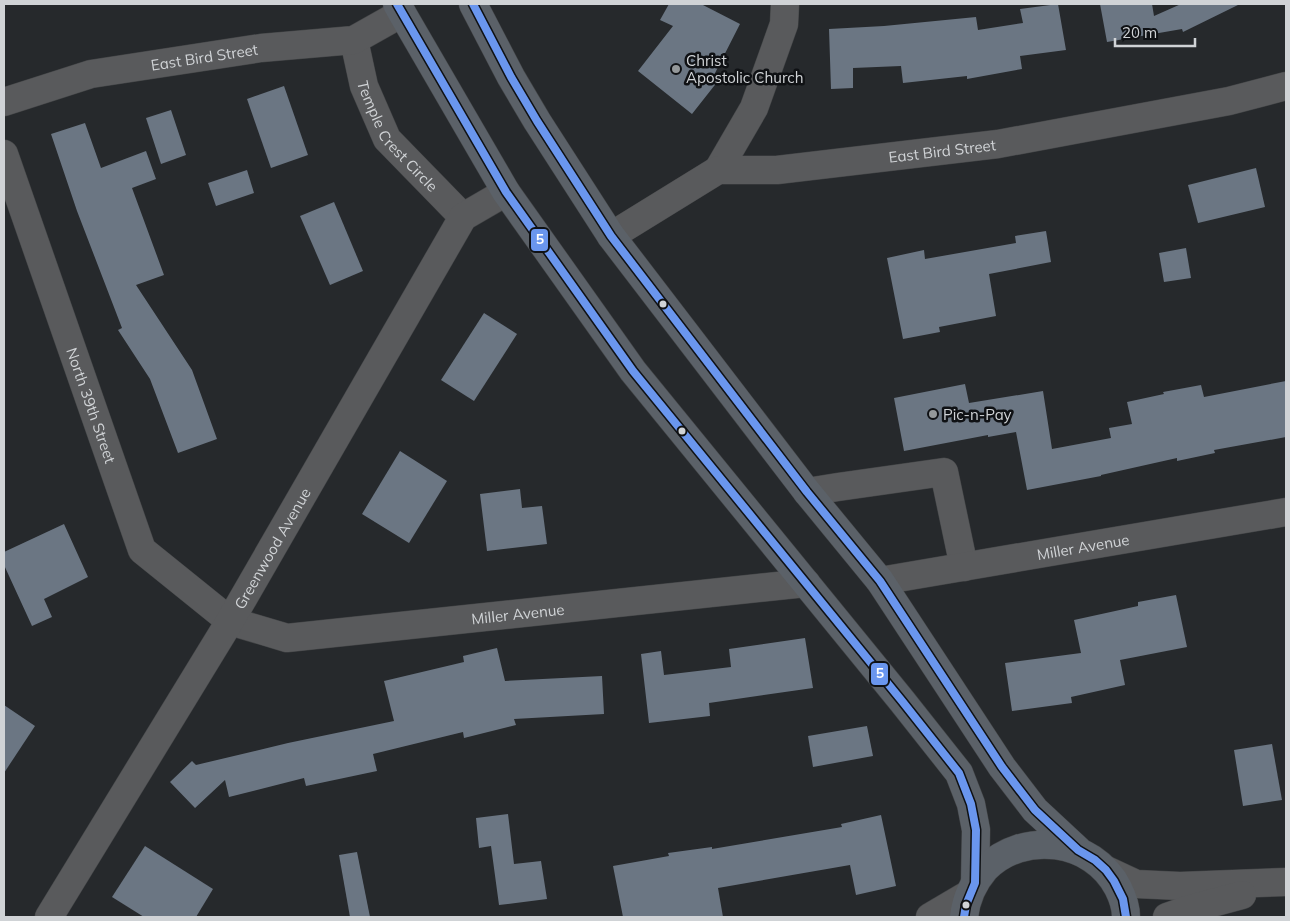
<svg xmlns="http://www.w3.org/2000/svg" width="1290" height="921" font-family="Mulish,sans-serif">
<rect width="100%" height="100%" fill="#26292c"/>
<!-- building -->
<g fill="#6b7683">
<polygon points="669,4 701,4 740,24 713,77 718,81 692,114 638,71 673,26 660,20"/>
<polygon points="1058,4 1066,50 1020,56 1022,69 967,79 967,76 903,83 901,66 853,68 853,88 831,89 829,29 884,26 976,17 978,30 1023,23 1020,9"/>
<polygon points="1100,4 1152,4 1154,16 1181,4 1240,4 1183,32 1182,29 1107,42"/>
<polygon points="284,86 308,155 271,168 247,99"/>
<polygon points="171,110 186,155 161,164 146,118"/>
<polygon points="85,123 101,168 146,151 156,179 132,188 164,275 136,285 192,370 217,439 178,453 150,379 118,330 122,328 77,211 51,134"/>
<polygon points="1256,168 1265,207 1198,223 1188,185"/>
<polygon points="247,170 254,193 216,206 208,183"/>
<polygon points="334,202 363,271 330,285 300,216"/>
<polygon points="1046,231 1051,262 989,274 996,316 939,327 940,332 903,339 887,258 924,250 925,259 1016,243 1015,236"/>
<polygon points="1186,248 1191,278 1164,282 1159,253"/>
<polygon points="484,313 517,334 474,401 441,380"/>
<polygon points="1286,381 1286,437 1214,450 1215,453 1177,461 1177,458 1101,475 1101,476 1027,490 1016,432 988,437 988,435 904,451 894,398 965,384 969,403 1043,391 1052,449 1111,438 1109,428 1132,424 1127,402 1164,394 1163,392 1201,385 1204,397"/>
<polygon points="400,451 447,481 409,543 362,514"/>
<polygon points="520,489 522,508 542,506 547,544 487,551 480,494"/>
<polygon points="64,524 88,577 44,599 52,617 32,626 4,565 4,552"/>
<polygon points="1176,595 1187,647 1120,660 1125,685 1071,697 1072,703 1012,711 1005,663 1081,653 1074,620 1138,606 1138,602"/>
<polygon points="805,638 813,688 709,703 710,716 649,723 641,654 661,651 664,675 731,667 729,649"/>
<polygon points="497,648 505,681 602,676 604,714 514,719 516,725 464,738 463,732 373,754 377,771 306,786 304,778 229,797 225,780 195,808 170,782 192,761 196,765 288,743 394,721 384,681 464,662 463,656"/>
<polygon points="4,705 35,726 4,773"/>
<polygon points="867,726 873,756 813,767 808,736"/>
<polygon points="1272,744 1282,800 1243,806 1234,750"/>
<polygon points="508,814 514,864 541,861 547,899 499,905 491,846 479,848 476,818"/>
<polygon points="881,815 896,886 856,895 850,865 718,888 723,917 623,917 613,866 669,856 668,853 712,847 712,849 842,827 841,824"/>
<polygon points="145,846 213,889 196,917 144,917 112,897"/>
<polygon points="357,852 370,917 350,917 339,855"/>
</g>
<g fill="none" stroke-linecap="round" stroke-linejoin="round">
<defs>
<g id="minor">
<path id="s1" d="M354 40 364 86 387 139 463 217"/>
<path id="s2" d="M4 102 91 74 261 48 354 40 402 13"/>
<path id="s3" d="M4 154 142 550 230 621 287 638 806 583"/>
<polyline points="718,170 754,108 784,24 785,4"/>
<path id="s4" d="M611 236 718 170H777L998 144 1229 101 1286 86"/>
<polyline points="807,492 838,487 944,472 964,567"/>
<path id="s5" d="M880 581 1286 512"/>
<polyline points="1106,870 1136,884 1180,886 1286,882"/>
<path id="s6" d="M49 917 230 621 463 217 506 192"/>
<polyline points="930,917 969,894"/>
<polyline points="1167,917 1190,909 1242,895"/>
</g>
<g id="major">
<polyline points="397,4 402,13 506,192 633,371 902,701 959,773 971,804 976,830 975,883"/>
<polyline points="473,4 511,77 537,121 611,236 807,492 880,581 1002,767 1035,810 1078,850"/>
<path d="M964 917C966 899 973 883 985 869 1023 830 1093 839 1118 888 1123 898 1126 907 1126 917"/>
</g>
</defs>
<!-- minor casing -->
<use href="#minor" stroke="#424446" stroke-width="29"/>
<!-- major casing -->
<use href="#major" stroke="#424446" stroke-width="29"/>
<!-- minor -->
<use href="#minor" stroke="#595a5c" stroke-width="28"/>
<!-- major -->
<use href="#major" stroke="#5b6168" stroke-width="28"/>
<defs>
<g id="bus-1">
<polyline points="397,4 506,192 633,371 902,701 959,773 971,804 976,830 975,883 966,905 964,917"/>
<polyline points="473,4 511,77 537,121 611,236 807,492 880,581 1002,767 1035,810 1078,850 1095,860 1106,870 1114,881 1123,899 1126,917"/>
</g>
</defs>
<!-- bus-1 casing -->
<use href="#bus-1" stroke="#0f1114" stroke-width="11"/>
<!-- bus-1 -->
<use href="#bus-1" stroke="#6a96ee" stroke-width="8"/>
</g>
<!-- markers -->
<g fill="#94989a" stroke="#0f1114" stroke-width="2">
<circle cx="676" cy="69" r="5"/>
<circle cx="933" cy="414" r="5"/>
</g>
<g fill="#d0d3d6" stroke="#0f1114" stroke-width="2">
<circle cx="663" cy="304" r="4.5"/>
<circle cx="682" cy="431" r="4.5"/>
<circle cx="966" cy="905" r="4.5"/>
</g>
<g text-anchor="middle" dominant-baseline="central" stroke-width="5" stroke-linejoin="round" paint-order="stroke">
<!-- street labels -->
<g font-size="15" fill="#d0d3d6" stroke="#0f1114">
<text stroke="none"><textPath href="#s2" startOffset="206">East Bird Street</textPath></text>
<text stroke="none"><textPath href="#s1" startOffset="108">Temple Crest Circle</textPath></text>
<text stroke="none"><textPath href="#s4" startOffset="351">East Bird Street</textPath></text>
<text stroke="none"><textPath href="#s3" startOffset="266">North 39th Street</textPath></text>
<text stroke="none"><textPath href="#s5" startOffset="206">Miller Avenue</textPath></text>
<text stroke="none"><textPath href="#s6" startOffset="431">Greenwood Avenue</textPath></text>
<text stroke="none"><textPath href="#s3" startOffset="824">Miller Avenue</textPath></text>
</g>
<!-- poi labels -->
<g font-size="15" fill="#d0d3d6" stroke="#0f1114" text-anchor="start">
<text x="686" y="60">Christ<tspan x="686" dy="17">Apostolic Church</tspan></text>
<text x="943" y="414">Pic-n-Pay</text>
</g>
</g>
<g stroke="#0f1114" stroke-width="2">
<rect x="530" y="228" width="19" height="24" rx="5" fill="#6a96ee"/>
<rect x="870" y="662" width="19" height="24" rx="5" fill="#6a96ee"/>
</g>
<g font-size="14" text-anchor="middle" font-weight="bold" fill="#fff">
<text x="540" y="244">5</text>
<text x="880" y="678">5</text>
</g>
<!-- border -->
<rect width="1290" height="921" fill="none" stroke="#d0d3d6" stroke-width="10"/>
<!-- scale -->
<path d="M1115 38v8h80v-8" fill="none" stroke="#d0d3d6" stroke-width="2.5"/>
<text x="1122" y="38" font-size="15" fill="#d0d3d6" stroke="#0f1114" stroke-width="4" paint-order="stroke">20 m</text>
</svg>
